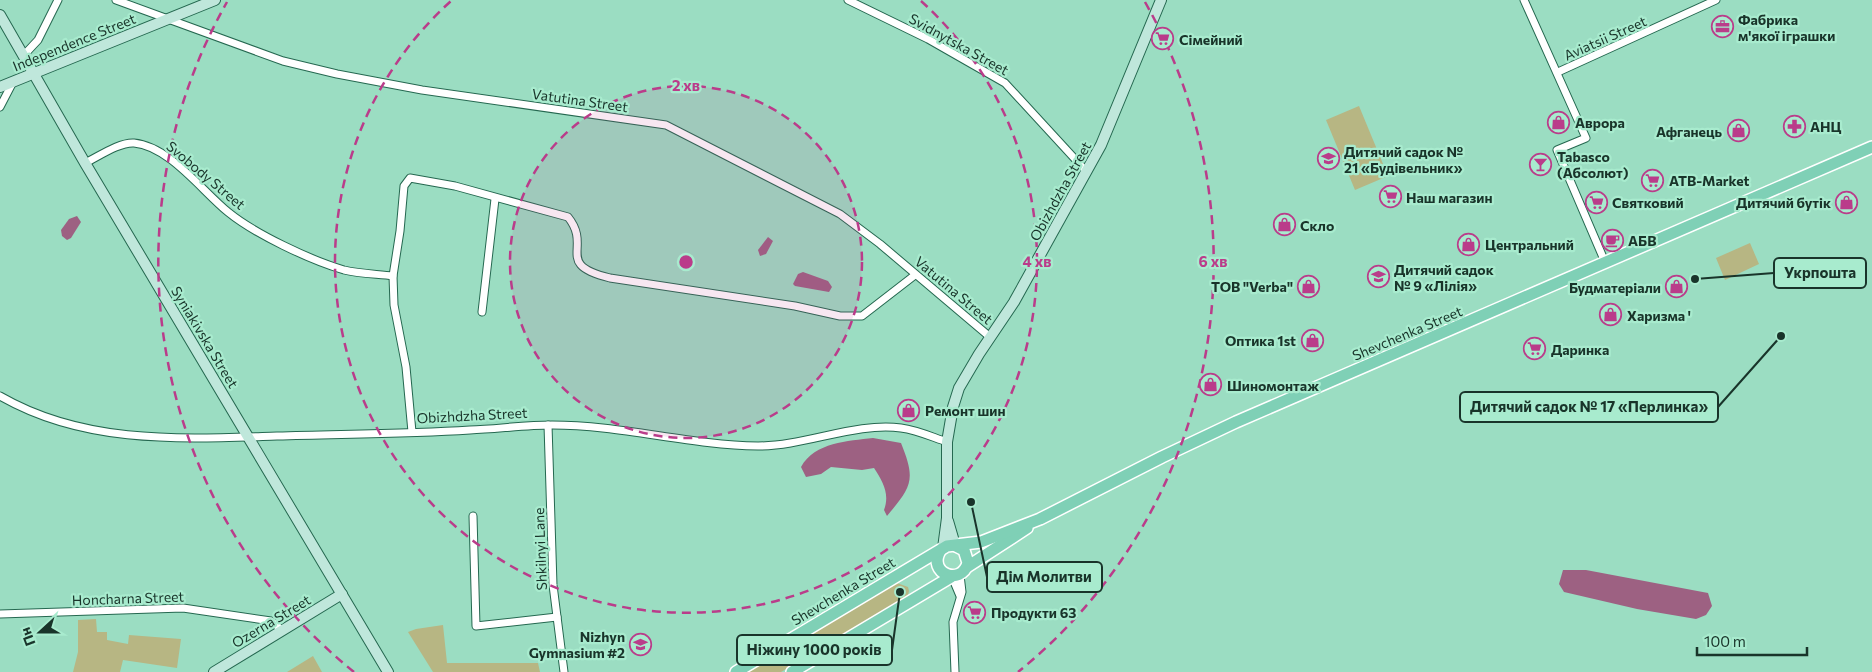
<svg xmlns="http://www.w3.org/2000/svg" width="1872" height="672" font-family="Commissioner,sans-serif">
<rect width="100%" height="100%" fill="#9bddc2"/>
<!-- green -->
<g fill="#b7b683">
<polygon points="1359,106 1388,176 1355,190 1326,120"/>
<polygon points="1750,243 1759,264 1725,280 1716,258"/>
<polygon points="897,583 908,587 909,591 907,599 781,672 745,672"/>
<polygon points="96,619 97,632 107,632 107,640 128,644 129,635 181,639 177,668 123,660 120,672 73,672 78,652 78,620"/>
<polygon points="443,625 447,663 538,663 540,672 433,672 408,632 416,629"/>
<polygon points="313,656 322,672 287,672"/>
</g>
<!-- water -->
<g fill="#9d6182">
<polygon points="77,216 81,222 71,238 67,240 62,236 61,230 69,219"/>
<polygon points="768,237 773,241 766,254 760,256 758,250"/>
<polygon points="803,272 828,281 832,287 829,292 795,286 793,284 798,274"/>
<path d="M873 438 901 443C916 480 912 486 887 516L884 510C890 494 883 482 874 468L862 470 831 467 821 474 806 477 801 467C815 442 848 441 873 438Z"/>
<polygon points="1563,570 1586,570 1708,593 1712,606 1706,615 1696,619 1637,609 1564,592 1559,584"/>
</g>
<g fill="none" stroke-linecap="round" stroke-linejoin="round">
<defs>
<g id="street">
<polyline points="116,0 283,61 337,74 422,90 666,125 840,214 880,244 990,337"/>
<polyline points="848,0 928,39 1005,83 1086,171"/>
<polyline points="1524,0 1586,138 1557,150 1605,262"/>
<polyline points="24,55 38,40 58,0"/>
<polyline points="1558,72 1716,0"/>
<polyline points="0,107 13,82"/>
<path d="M85 163C98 157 119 142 134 143 169 146 202 191 228 212 255 234 310 260 344 270 360 274 378 274 393 276"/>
<polyline points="482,312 495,199"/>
<path d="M0 396C85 445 182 439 277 436 342 434 406 434 470 430 497 429 525 425 552 425 621 425 689 445 758 446 806 446 855 422 901 428 917 430 932 437 947 442"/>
<polyline points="548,425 553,585 564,672"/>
<path d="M412 432 406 367 394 305 393 276 400 231 404 186 410 178 455 186 568 217C593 248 553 264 610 278L795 306 840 316H862L915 275"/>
<polyline points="473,516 476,626 557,617"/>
<polyline points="952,577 960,596"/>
<polyline points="0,614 183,608 271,621 282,630"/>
<polyline points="955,672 953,622 962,592 960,575"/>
</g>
<g id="secondary">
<polyline points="0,15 85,163 388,672"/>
<polyline points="0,87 215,0"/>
<polyline points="948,521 955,545"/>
<polyline points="943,548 947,518 947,442 953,407 959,388 979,354 1014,302 1101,145 1161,0"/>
<polyline points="214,672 342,594"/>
</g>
<g id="primary">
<path d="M940 551C927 573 961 587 968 563L964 550 956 546"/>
<polyline points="967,567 1027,528"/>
<polyline points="736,672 947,546 981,542 1040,519 1162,457 1236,422 1872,147"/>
<polyline points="792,672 951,577"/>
</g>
</defs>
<!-- street casing -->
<use href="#street" stroke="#256850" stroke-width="9"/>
<!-- secondary casing -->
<use href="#secondary" stroke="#256850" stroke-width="12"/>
<!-- primary casing -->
<use href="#primary" stroke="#fff" stroke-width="14"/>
<!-- street -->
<use href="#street" stroke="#fff" stroke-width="7"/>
<!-- secondary -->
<use href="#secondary" stroke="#bfe7db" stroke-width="10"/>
<!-- primary -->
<use href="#primary" stroke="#7fd0b6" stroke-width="11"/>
</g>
<!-- distance rings -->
<circle cx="686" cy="262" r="176" fill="#ba3c8a" fill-opacity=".12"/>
<g fill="none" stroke="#ba3c8a" stroke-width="2.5" stroke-dasharray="9 6">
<circle cx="686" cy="262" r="176"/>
<path d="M921 1A351 351 0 1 1 451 1"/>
<path d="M354 672A527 527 0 0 1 227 2M1145 2A527 527 0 0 1 1018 672"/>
</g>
<!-- icons -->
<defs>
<symbol id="office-ring" viewBox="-11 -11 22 22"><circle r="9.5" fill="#a8ebce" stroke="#ba3c8a" stroke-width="1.5"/><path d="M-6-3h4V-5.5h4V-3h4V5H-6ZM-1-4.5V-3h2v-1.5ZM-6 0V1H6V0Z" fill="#ba3c8a"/></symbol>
<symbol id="supermarket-ring" viewBox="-11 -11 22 22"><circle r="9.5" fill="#a8ebce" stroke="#ba3c8a" stroke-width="1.5"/><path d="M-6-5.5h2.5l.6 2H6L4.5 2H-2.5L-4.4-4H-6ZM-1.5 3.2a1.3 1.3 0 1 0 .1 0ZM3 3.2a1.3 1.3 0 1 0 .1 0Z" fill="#ba3c8a"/></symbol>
<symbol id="shop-ring" viewBox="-11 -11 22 22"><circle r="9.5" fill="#a8ebce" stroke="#ba3c8a" stroke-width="1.5"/><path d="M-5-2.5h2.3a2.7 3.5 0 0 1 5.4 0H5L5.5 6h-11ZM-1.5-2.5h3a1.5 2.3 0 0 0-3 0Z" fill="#ba3c8a"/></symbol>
<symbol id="pharmacy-ring" viewBox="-11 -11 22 22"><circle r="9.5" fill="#a8ebce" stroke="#ba3c8a" stroke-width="1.5"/><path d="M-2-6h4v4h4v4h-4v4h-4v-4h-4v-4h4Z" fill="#ba3c8a"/></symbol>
<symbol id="school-ring" viewBox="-11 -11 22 22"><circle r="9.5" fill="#a8ebce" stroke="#ba3c8a" stroke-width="1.5"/><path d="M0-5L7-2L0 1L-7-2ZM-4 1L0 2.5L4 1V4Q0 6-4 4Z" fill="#ba3c8a"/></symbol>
<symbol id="bar-ring" viewBox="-11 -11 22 22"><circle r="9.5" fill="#a8ebce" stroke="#ba3c8a" stroke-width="1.5"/><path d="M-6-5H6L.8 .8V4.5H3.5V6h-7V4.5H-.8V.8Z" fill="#ba3c8a"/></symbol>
<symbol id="cafe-ring" viewBox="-11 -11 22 22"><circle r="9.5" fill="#a8ebce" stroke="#ba3c8a" stroke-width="1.5"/><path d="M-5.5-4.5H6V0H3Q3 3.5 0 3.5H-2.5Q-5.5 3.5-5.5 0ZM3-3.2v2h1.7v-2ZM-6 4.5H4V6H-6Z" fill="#ba3c8a"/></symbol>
</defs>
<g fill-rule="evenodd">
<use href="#office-ring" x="1710" y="14" width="25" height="25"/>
<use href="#supermarket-ring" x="1150" y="26" width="25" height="25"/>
<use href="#shop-ring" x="1546" y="110" width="25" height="25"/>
<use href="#pharmacy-ring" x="1782" y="114" width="25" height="25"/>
<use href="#shop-ring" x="1726" y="118" width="25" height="25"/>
<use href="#school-ring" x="1316" y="146" width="25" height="25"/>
<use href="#bar-ring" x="1528" y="152" width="25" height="25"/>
<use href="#supermarket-ring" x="1640" y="168" width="25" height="25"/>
<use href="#supermarket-ring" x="1378" y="184" width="25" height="25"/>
<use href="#supermarket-ring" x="1584" y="190" width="25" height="25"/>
<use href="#shop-ring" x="1834" y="190" width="25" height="25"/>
<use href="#shop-ring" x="1272" y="212" width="25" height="25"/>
<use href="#cafe-ring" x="1600" y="228" width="25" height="25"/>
<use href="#shop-ring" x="1456" y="232" width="25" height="25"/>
<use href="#school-ring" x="1366" y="264" width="25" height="25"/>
<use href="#shop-ring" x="1296" y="274" width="25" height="25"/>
<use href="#shop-ring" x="1664" y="274" width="25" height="25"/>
<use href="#shop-ring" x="1598" y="302" width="25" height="25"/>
<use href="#shop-ring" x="1300" y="328" width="25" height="25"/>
<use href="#supermarket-ring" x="1522" y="336" width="25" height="25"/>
<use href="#shop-ring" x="1198" y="372" width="25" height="25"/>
<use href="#shop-ring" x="896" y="398" width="25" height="25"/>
<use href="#supermarket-ring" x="962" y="600" width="25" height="25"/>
<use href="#school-ring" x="628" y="632" width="25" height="25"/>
</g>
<g text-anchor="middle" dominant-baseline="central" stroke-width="4.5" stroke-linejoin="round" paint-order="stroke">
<!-- poi labels -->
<g font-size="14" font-weight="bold" fill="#19342a" stroke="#a8ebce" text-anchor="start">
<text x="1738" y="19">Фабрика<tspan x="1738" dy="16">м'якої іграшки</tspan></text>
<text x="1179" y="39">Сімейний</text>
<text x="1575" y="122">Аврора</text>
<text x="1810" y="126">АНЦ</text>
<text x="1722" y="131" text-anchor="end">Афганець</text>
<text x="1344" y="151">Дитячий садок №<tspan x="1344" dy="16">21 «Будівельник»</tspan></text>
<text x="1557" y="156">Tabasco<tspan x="1557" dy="16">(Абсолют)</tspan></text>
<text x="1669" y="180">ATB-Market</text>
<text x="1406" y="197">Наш магазин</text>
<text x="1612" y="202">Святковий</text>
<text x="1831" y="202" text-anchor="end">Дитячий бутік</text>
<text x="1300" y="225">Скло</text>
<text x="1628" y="240">АБВ</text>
<text x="1485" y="244">Центральний</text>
<text x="1394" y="269">Дитячий садок<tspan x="1394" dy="16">№ 9 «Лілія»</tspan></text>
<text x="1293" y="286" text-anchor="end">ТОВ "Verba"</text>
<text x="1661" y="287" text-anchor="end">Будматеріали</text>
<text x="1627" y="315">Харизма '</text>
<text x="1296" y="340" text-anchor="end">Оптика 1st</text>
<text x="1551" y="349">Даринка</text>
<text x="1227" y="385">Шиномонтаж</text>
<text x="925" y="410">Ремонт шин</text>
<text x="991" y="612">Продукти 63</text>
<text x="625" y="636" text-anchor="end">Nizhyn<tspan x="625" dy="16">Gymnasium #2</tspan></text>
</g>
<!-- street labels -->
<g font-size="14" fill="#19342a" stroke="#a8ebce">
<text transform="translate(1605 38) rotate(-24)">Aviatsii Street</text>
<text transform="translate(74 42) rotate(-22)">Independence Street</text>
<text transform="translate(959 44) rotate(29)">Svidnytska Street</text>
<text transform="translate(580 100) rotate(8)">Vatutina Street</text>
<text transform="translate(206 175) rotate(40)">Svobody Street</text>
<text transform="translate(1060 191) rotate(-61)">Obizhdzha Street</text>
<text transform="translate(954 290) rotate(40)">Vatutina Street</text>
<text transform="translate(1407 333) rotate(-23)">Shevchenka Street</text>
<text transform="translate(205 337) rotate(59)">Syniakivska Street</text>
<text transform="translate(472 415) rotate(-3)">Obizhdzha Street</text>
<text transform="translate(540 549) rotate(-92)">Shkilnyi Lane</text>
<text transform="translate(843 591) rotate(-31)">Shevchenka Street</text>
<text transform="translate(128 598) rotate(-2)">Honcharna Street</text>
<text transform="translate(271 621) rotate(-31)">Ozerna Street</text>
</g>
</g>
<circle cx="686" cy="262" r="8" fill="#ba3c8a" stroke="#a8ebce" stroke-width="2.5"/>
<g font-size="15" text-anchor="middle" font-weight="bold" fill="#ba3c8a" stroke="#a8ebce" stroke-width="4.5" stroke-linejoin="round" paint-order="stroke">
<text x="686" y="91">2 хв</text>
<text x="1037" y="267">4 хв</text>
<text x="1213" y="267">6 хв</text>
</g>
<!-- callouts -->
<path fill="none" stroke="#19342a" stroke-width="2" d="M1695 279L1774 273M1781 336L1718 407M971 502L987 577M900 592L892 650"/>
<g fill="#19342a" stroke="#a8ebce" stroke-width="2">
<circle cx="1695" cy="279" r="5"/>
<circle cx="1781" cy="336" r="5"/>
<circle cx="971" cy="502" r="5"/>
<circle cx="900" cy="592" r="5"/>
</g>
<g fill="#a8ebce" stroke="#19342a" stroke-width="2">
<rect x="1774" y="258" width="92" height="30" rx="5"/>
<rect x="1460" y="392" width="258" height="30" rx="5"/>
<rect x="987" y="562" width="115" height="30" rx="5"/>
<rect x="737" y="635" width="155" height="30" rx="5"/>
</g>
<g font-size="15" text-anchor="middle" font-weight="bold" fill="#19342a">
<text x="1820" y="278">Укрпошта</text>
<text x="1589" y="412">Дитячий садок № 17 «Перлинка»</text>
<text x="1044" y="582">Дім Молитви</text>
<text x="814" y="655">Ніжину 1000 років</text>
</g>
<!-- north arrow -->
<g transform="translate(40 632) rotate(249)" stroke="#a8ebce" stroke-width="4" paint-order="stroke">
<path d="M0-4L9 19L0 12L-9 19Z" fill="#19342a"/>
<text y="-8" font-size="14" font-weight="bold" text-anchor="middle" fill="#19342a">Пн</text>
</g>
<!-- scale -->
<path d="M1697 647v8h110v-8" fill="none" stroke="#19342a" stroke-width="2.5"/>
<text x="1704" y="647" font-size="15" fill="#19342a" stroke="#a8ebce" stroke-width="4" paint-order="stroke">100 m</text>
</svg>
